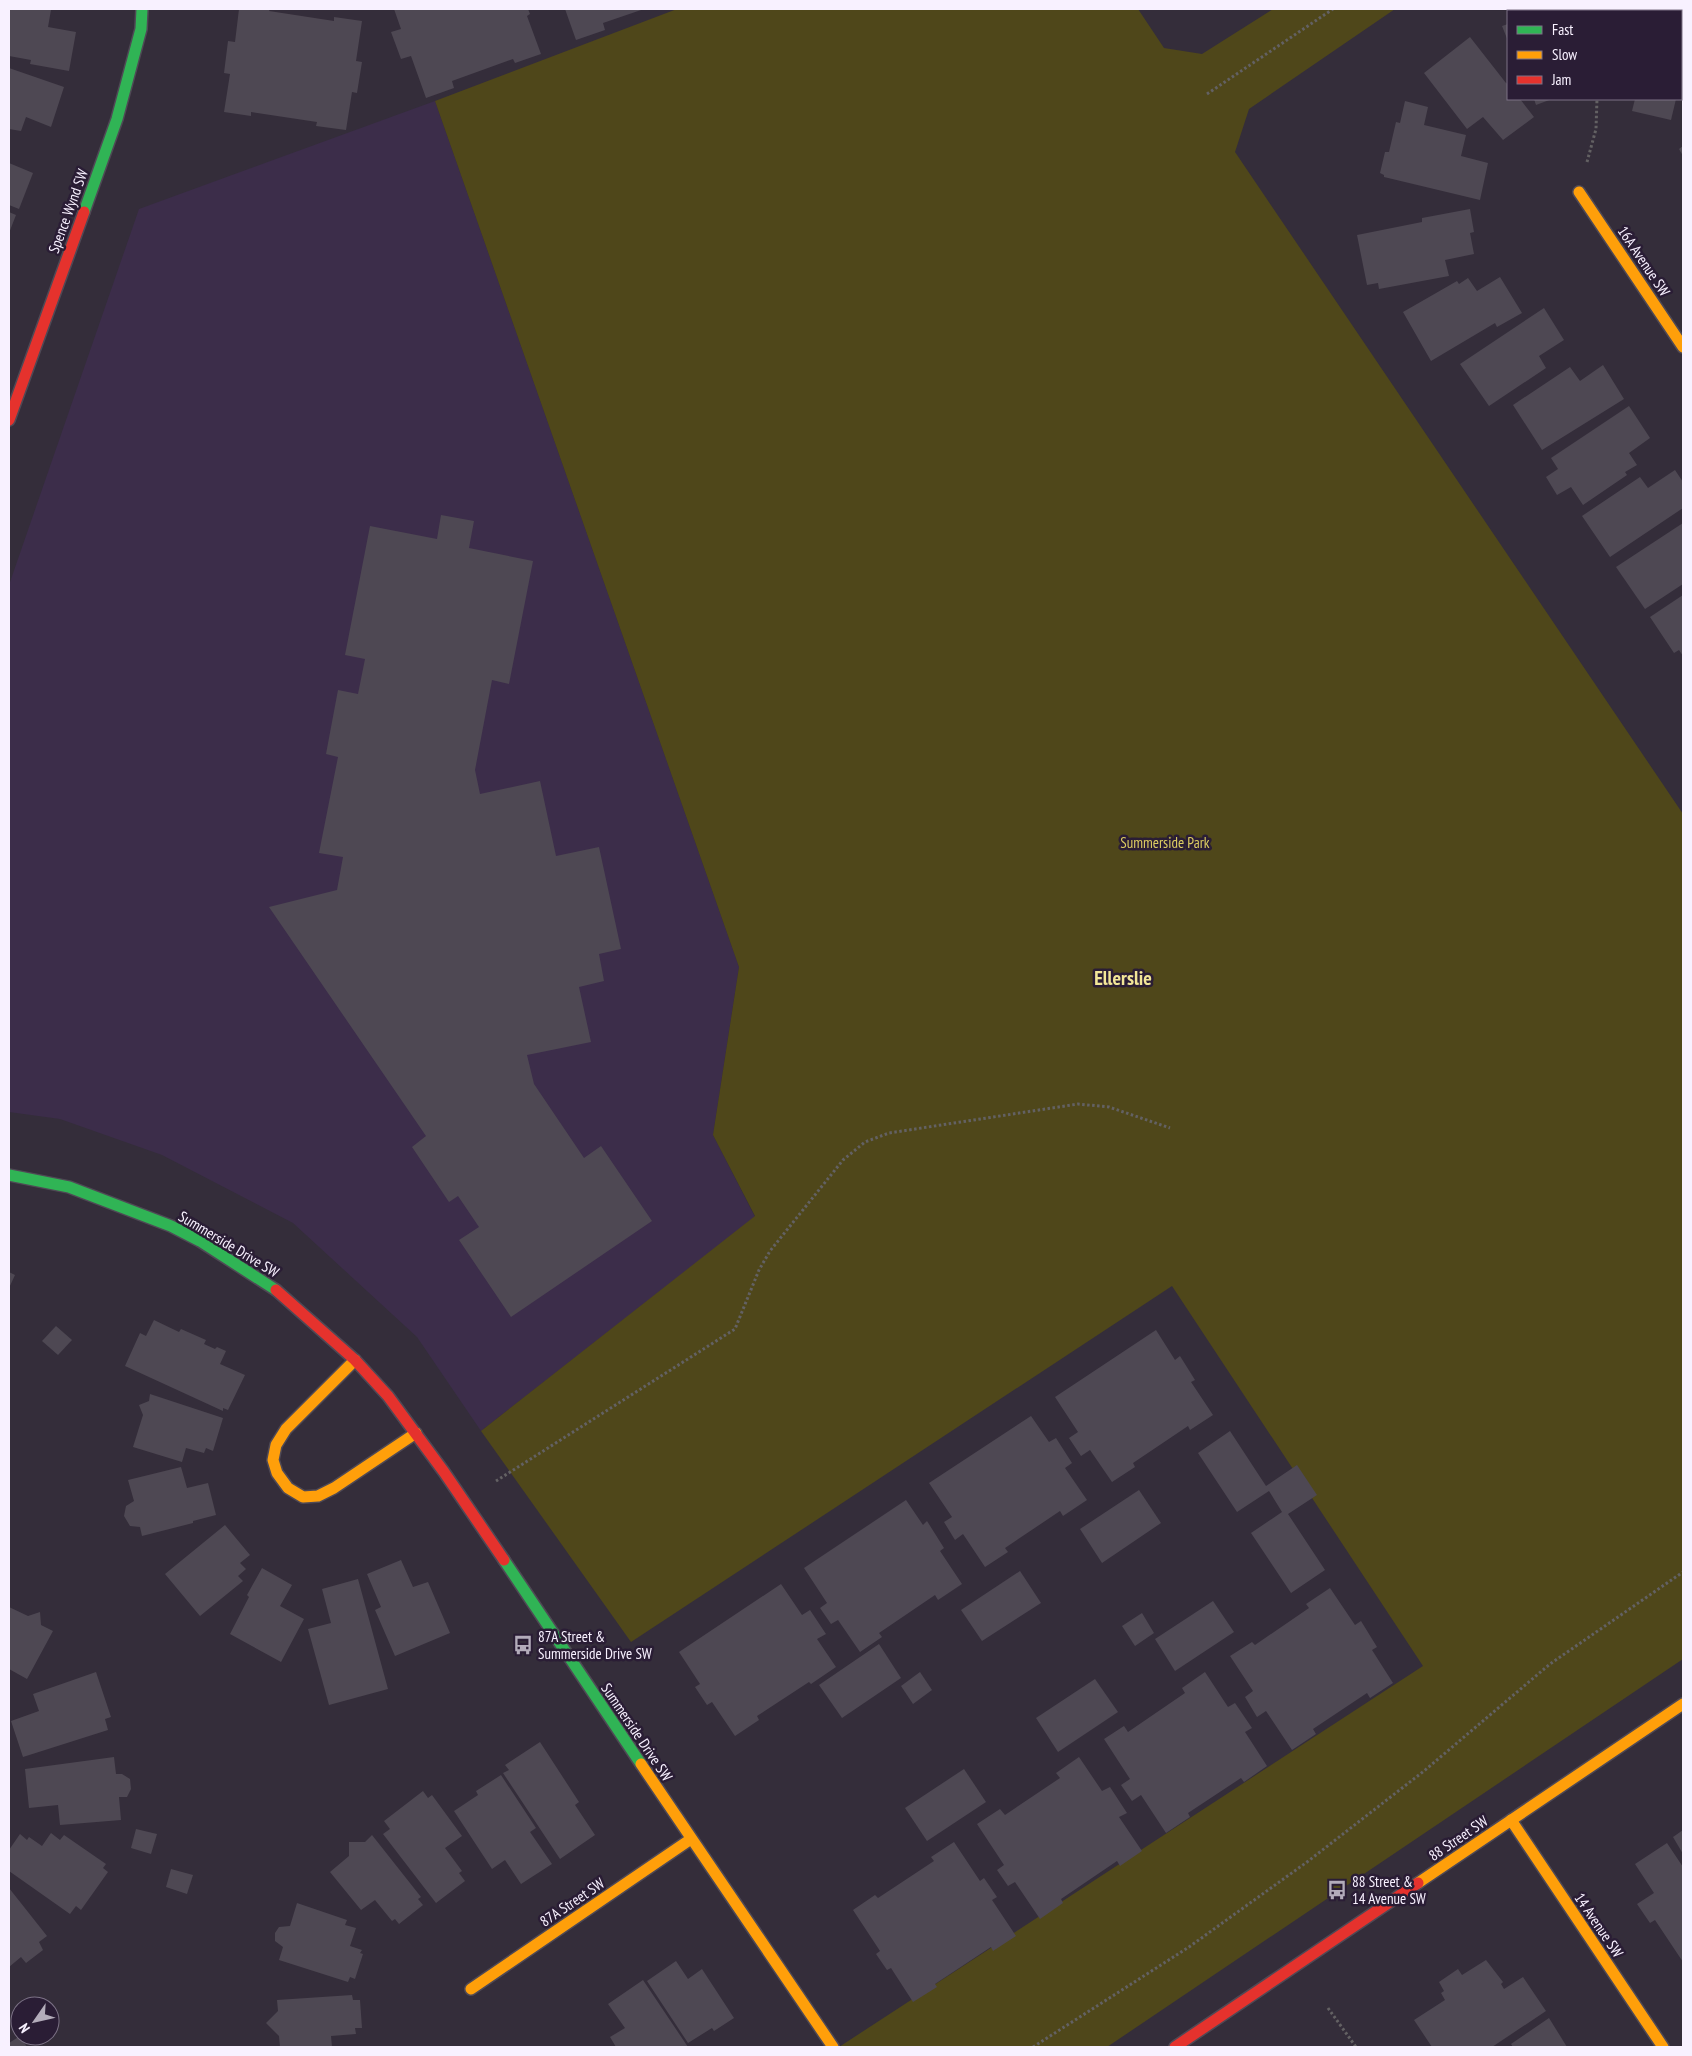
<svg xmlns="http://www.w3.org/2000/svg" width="1692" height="2056" font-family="'PT Sans Narrow',sans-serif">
<rect width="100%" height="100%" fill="#342d3a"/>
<!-- built -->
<polygon fill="#3c2d4a" points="435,101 739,967 713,1135 755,1217 481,1431 417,1337 293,1223 162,1155 60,1119 9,1112 9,585 139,209"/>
<!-- green -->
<polygon fill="#4f471a" points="677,9 1138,9 1164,48 1202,54 1273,9 1395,9 1249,109 1235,152 1683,814 1683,1659 1107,2047 839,2047 1423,1666 1172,1286 631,1642 481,1431 755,1216 713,1135 739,967 435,101"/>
<!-- building -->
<g fill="#4e4853">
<polygon points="9,9 51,10 48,27 76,32 69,71 30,64 31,60 9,56"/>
<polygon points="239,9 270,9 269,11 334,21 334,17 362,21 356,61 362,62 357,93 352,92 346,130 316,126 317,122 251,112 251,116 224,112 230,74 224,73 228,41 235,42"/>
<polygon points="394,9 528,9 530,14 527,16 541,54 515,63 513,59 452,81 454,88 426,98 411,56 401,59 391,32 401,29"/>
<polygon points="565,9 644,9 603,23 605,30 576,40"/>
<polygon points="1518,9 1572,9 1572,11 1519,11"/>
<rect x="1681" y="11" width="2" height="85"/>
<polygon points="1508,24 1508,41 1502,26"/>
<polygon points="1470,37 1506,83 1508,84 1508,99 1520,99 1534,117 1503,140 1483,117 1467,129 1424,73"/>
<polygon points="9,68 64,87 51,127 26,117 21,131 9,129"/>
<polygon points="1534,99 1552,99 1536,105"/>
<polygon points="1635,99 1676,99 1671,120 1632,111"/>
<polygon points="1405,101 1428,107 1424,125 1466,135 1461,156 1488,163 1480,200 1384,177 1384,175 1380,173 1385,152 1389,152 1396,122 1400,123"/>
<polygon points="1683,146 1683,156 1679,149"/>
<polygon points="9,163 33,173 19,209 9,205"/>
<polygon points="1470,209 1474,232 1470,233 1474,254 1445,260 1449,276 1379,289 1378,283 1367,285 1357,235 1422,222 1422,218"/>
<polygon points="9,212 16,215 9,233"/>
<polygon points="1500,277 1522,313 1497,327 1495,323 1431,361 1403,312 1457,281 1459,284 1468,278 1477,291"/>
<polygon points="1544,308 1564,340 1539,356 1546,368 1489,406 1460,364"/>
<polygon points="1603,365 1624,399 1542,450 1513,405 1570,367 1580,381"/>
<polygon points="1629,406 1650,438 1629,453 1637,465 1625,472 1627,475 1583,505 1571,487 1557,495 1546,477 1558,469 1551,458"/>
<polygon points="1675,470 1683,482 1683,508 1610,557 1582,516 1640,477 1648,488"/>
<polygon points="441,515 474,521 469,548 533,561 509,684 492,680 475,770 480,794 540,781 556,856 599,847 621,949 599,954 604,981 579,987 591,1042 527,1055 534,1084 584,1158 601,1146 652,1221 511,1317 459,1240 479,1227 458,1196 449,1202 412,1147 426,1136 269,907 337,890 343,857 319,853 338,757 326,754 338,690 358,694 365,659 345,655 370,526 437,539"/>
<polygon points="1683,523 1683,584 1645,609 1616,567"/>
<polygon points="1683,595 1683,656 1679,650 1674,653 1650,617"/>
<polygon points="9,1272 15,1275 9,1288"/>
<polygon points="154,1320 179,1332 181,1329 206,1340 204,1344 215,1349 217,1347 226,1351 220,1364 245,1375 228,1410 223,1408 223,1411 125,1366 140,1333 146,1336"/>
<polygon points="56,1326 72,1340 58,1355 42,1341"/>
<polygon points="1156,1330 1175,1360 1180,1356 1195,1380 1191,1382 1213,1415 1190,1430 1188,1426 1133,1463 1135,1467 1112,1482 1090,1450 1081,1456 1069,1438 1078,1432 1055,1397"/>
<polygon points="150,1394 223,1418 213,1451 206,1448 204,1453 186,1448 182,1462 133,1447 143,1415 139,1405 149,1401"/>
<polygon points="1031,1416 1049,1442 1056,1438 1072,1463 1065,1468 1087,1500 1063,1516 1060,1511 1005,1548 1008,1552 985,1567 963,1534 955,1540 944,1522 952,1517 929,1483"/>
<polygon points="1230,1431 1266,1486 1297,1465 1317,1495 1288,1514 1325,1570 1291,1593 1251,1533 1282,1512 1269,1491 1237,1512 1198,1453"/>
<polygon points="181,1467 187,1488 208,1483 216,1515 193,1521 193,1523 142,1536 140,1527 130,1526 124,1516 126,1506 134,1501 128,1480"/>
<polygon points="1139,1490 1161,1523 1102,1563 1080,1529"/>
<polygon points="906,1500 923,1525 927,1521 944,1548 940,1551 962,1584 938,1600 935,1595 879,1633 882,1637 860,1652 838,1620 831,1624 820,1608 827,1603 804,1568"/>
<polygon points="225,1525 250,1555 240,1563 246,1569 238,1576 243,1581 200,1616 165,1574"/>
<polygon points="401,1560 413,1587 428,1582 450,1633 395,1656 375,1610 381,1607 367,1574"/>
<polygon points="262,1568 292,1585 280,1606 304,1619 281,1662 230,1634 249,1597 247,1595"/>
<polygon points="1020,1571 1041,1603 982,1641 961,1610"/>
<polygon points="358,1579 388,1689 329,1705 308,1629 331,1623 322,1589"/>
<polygon points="781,1584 802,1615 810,1610 826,1634 817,1639 836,1667 811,1684 809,1682 757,1716 759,1720 735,1736 712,1702 707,1705 695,1687 700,1684 679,1652"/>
<polygon points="1330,1588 1355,1625 1361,1621 1377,1647 1372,1650 1393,1683 1370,1698 1367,1693 1313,1729 1316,1734 1292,1750 1266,1711 1257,1717 1245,1697 1253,1691 1230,1656 1252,1642 1255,1645 1309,1608 1306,1604"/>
<polygon points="1213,1601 1234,1632 1175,1671 1155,1639"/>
<polygon points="9,1607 28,1616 40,1612 41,1625 53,1631 27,1679 9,1669"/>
<polygon points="1142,1613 1154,1633 1135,1646 1122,1626"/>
<polygon points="879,1644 901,1678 842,1718 819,1685"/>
<polygon points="96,1672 111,1717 105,1719 108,1730 23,1757 11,1721 39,1711 33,1694"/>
<polygon points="920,1672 932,1690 913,1704 901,1686"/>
<polygon points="1205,1672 1228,1707 1235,1703 1252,1728 1245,1732 1267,1766 1244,1782 1241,1778 1188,1813 1190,1817 1166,1833 1141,1795 1132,1801 1121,1785 1130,1779 1104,1739 1124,1726 1128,1732 1185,1693 1182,1688"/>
<polygon points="1095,1679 1118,1712 1058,1752 1036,1718"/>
<polygon points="540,1742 579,1802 575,1805 595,1835 560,1859 503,1773 509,1770 505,1765"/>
<polygon points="114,1757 116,1774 122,1774 130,1779 131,1789 127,1797 119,1797 121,1820 60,1825 58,1805 29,1808 25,1769"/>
<polygon points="1079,1757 1102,1791 1110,1787 1127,1813 1119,1817 1142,1851 1120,1866 1117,1861 1061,1899 1063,1903 1040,1919 1015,1882 1008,1886 997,1870 1004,1865 977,1824 1000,1809 1005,1815 1060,1778 1056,1773"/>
<polygon points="964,1769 986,1802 927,1841 905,1808"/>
<polygon points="501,1775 536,1828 530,1832 552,1864 521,1884 505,1860 492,1869 454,1811 478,1795 476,1791"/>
<polygon points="423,1791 428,1798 432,1795 462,1836 445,1848 462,1871 459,1873 465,1881 436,1903 383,1834 390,1829 384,1821"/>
<polygon points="136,1829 157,1834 151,1854 131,1848"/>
<polygon points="1683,1830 1683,1854 1673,1837"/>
<polygon points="51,1833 60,1840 64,1835 106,1864 103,1868 108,1872 81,1910 76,1906 70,1914 9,1871 9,1850 20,1834 27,1840 29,1837 42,1846"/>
<polygon points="372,1835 421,1897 418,1899 423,1905 399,1924 395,1919 392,1921 375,1900 361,1910 330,1872 349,1856 349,1842 365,1842"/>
<polygon points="954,1842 980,1881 984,1878 997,1897 992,1900 1016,1936 993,1951 991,1947 935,1984 937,1987 913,2002 891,1968 887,1970 876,1954 880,1951 853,1910 875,1895 878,1898 934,1861 931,1857"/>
<polygon points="1667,1843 1683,1867 1683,1962 1655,1920 1650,1923 1637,1904 1654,1893 1635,1864"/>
<polygon points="171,1869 193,1875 187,1894 166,1887"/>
<polygon points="9,1888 47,1936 39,1942 43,1950 26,1963 21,1957 9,1967"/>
<polygon points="297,1903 347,1920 345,1925 356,1928 350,1946 362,1950 360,1953 363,1954 355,1979 350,1977 348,1982 279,1960 283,1947 275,1941 275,1933 279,1927 290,1926"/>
<polygon points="1486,1960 1503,1982 1501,1984 1504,1989 1523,1977 1546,2011 1492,2047 1432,2047 1414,2020 1445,2000 1441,1993 1444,1991 1439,1982 1458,1969 1462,1975"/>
<polygon points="676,1961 688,1979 702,1969 734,2018 714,2031 712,2028 688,2043 647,1981"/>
<polygon points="643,1980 688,2047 616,2047 610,2037 625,2028 608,2004"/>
<polygon points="352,1995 353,2000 360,2000 362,2028 355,2028 356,2034 331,2036 332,2047 280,2047 279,2036 266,2023 278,2011 277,2000"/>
<polygon points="1549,2018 1567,2047 1513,2047 1511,2044"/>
<polygon points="20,2036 27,2047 9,2047 9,2043"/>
</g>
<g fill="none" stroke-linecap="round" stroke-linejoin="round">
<defs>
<g id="fast">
<polyline points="84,212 117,119 141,29 142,9"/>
<polyline points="9,1175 69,1187 171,1226 200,1241 276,1290"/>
<polyline points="504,1560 641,1764"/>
</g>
<g id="slow">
<polyline points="1579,192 1683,347"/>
<polyline points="355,1360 286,1429 276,1445 273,1460 277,1473 288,1488 303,1497 318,1496 334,1488 416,1433"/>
<polyline points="641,1764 833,2047"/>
<polyline points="1511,1820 1663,2047"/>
<polyline points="1418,1883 1683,1704"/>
<polyline points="471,1989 691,1839"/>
</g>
<g id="jam">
<polyline points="9,420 84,212"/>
<polyline points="276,1290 355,1360 388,1396 444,1472 504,1560"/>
<polyline points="1175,2047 1418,1883"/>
</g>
</defs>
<!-- fast casing -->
<use href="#fast" stroke="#4f4955" stroke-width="14"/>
<!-- slow casing -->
<use href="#slow" stroke="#4f4955" stroke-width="14"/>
<!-- jam casing -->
<use href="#jam" stroke="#4f4955" stroke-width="14"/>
<!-- path -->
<g stroke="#636163" stroke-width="3" stroke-dasharray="2.5 2.5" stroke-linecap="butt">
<polyline points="1600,11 1600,9"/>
<polyline points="1207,94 1333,9"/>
<polyline points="1587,162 1596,129 1597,99"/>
<polyline points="496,1481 735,1329 759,1270 770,1251 843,1160 865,1142 889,1133 1078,1104 1109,1107 1170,1128"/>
<polyline points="1328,2008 1356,2047"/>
<polyline points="1033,2047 1189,1947 1307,1862 1424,1771 1550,1664 1683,1572"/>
</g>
<!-- fast -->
<use href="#fast" stroke="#30b455" stroke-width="11"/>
<!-- slow -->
<use href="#slow" stroke="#ff9f0a" stroke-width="11"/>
<!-- jam -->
<use href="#jam" stroke="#e5322d" stroke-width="11"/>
</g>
<!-- icons -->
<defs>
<symbol id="bus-bare" viewBox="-9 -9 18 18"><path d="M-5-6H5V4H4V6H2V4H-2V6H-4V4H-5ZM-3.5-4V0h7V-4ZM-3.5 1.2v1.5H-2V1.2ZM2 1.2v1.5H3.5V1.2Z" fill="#b3acba" stroke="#2a1d35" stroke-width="2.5" paint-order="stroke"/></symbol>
</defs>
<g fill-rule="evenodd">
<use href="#bus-bare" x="509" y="1631" width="28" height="28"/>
<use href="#bus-bare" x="1323" y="1876" width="28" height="28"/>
</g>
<g text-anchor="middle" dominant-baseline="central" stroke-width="5" stroke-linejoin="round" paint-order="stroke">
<!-- street labels -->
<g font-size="15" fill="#f8f1ff" stroke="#2a1d35">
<text transform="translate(68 211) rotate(-70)">Spence Wynd SW</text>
<text transform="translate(1644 261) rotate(56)">16A Avenue SW</text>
<text transform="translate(229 1244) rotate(31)">Summerside Drive SW</text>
<text transform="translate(637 1732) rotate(56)">Summerside Drive SW</text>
<text transform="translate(1458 1838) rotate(-34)">88 Street SW</text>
<text transform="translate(572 1902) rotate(-34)">87A Street SW</text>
<text transform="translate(1599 1925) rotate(56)">14 Avenue SW</text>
</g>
<!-- park labels -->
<g font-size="15" fill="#ddcd61" stroke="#2a1d35">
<text x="1165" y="842">Summerside Park</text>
</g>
<!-- poi labels -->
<g font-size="15" fill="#f8f1ff" stroke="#2a1d35" text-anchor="start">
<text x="538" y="1636">87A Street &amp;<tspan x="538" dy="17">Summerside Drive SW</tspan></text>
<text x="1352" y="1881">88 Street &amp;<tspan x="1352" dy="17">14 Avenue SW</tspan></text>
</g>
<!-- district labels -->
<g font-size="20" font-weight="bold" fill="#f2e697" stroke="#2a1d35">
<text x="1123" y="978">Ellerslie</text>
</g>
</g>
<!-- border -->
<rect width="1692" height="2056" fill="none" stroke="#f8f1ff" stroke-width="20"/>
<!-- legend -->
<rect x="1507" y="10" width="175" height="90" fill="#2a1d35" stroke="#7c7286"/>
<rect x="1517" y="26" width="25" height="8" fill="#30b455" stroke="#7c7286"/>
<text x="1552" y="35" font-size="15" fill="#f8f1ff">Fast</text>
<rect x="1517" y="51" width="25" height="8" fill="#ff9f0a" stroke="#7c7286"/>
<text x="1552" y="60" font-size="15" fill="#f8f1ff">Slow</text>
<rect x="1517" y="76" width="25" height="8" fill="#e5322d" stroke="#7c7286"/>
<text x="1552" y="85" font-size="15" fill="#f8f1ff">Jam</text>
<!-- north arrow -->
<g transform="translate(35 2021) rotate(236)"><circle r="24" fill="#2a1d35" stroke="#7c7286"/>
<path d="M0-4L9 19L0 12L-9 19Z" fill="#b3acba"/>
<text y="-8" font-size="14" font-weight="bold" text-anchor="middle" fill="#f8f1ff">N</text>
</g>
</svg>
